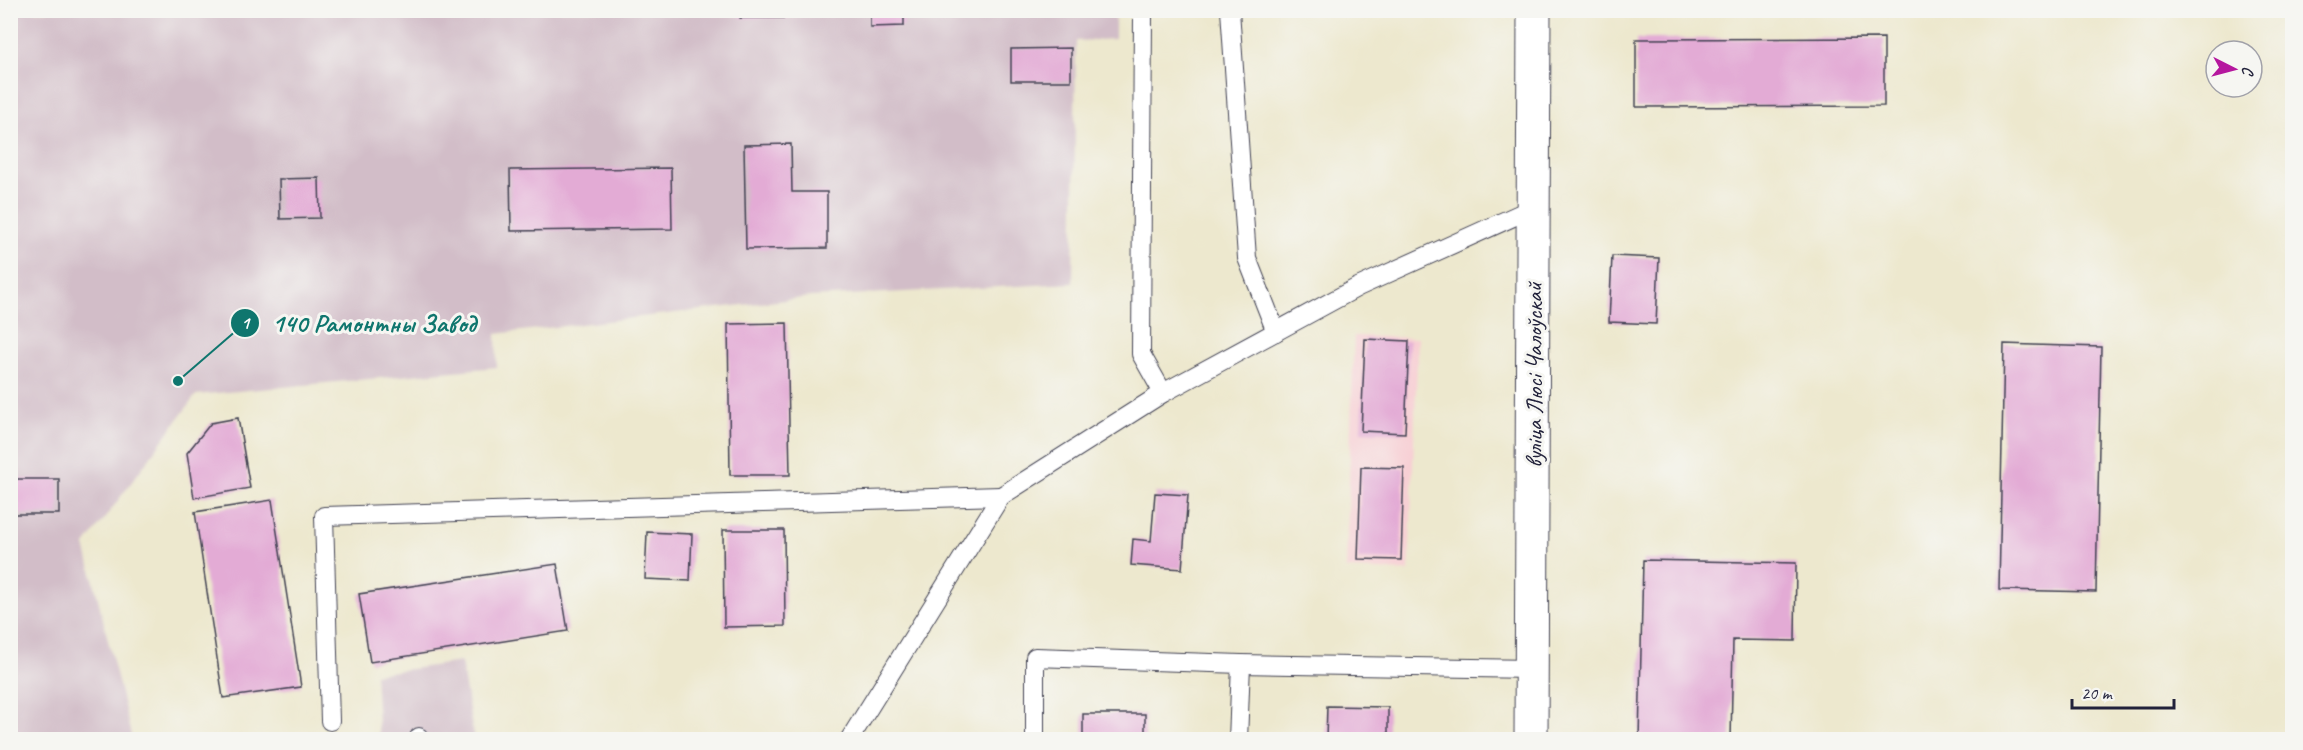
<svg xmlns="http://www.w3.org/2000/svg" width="2303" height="750" font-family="Caveat,sans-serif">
<rect width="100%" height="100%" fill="#f6f6f2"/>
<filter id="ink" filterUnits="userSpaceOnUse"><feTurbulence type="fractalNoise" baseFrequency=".0167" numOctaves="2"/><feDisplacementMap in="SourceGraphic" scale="12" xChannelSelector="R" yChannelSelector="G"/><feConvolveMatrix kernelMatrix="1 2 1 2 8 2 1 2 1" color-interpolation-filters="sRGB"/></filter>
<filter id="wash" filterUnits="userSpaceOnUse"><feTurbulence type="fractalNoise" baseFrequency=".008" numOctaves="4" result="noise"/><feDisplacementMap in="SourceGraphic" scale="24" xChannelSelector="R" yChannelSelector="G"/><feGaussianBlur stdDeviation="1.35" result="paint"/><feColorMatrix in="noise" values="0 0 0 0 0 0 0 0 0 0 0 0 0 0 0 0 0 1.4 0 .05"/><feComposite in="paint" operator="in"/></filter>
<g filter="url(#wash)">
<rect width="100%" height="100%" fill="#ede8ce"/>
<!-- built -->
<polygon fill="#f7cfd4" points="1354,336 1418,338 1409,571 1346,569"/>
<!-- industrial -->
<g fill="#d2bdc8">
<polygon points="1115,10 1115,39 1076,41 1073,283 811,297 496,334 497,367 196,395 85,545 132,739 11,740 10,11"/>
<polygon points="461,662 474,739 379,739 375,674"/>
</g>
<g id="blocks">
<!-- building -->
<g fill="#e3abd5">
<polygon points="739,10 790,10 790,18 740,18"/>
<polygon points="870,10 904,10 904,26 870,27"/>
<polygon points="1884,38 1884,106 1636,107 1636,39"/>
<polygon points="1071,48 1071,81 1011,81 1011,49"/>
<polygon points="791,144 792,192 827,192 827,248 746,249 744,145"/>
<polygon points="671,168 672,229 511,231 510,170"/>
<polygon points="319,178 320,218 280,219 279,179"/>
<polygon points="1612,256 1659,258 1656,324 1609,322"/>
<polygon points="787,323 790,475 730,475 728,324"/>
<polygon points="1365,339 1409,341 1405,433 1361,431"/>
<polygon points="2004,344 2101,347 2096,592 1999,590"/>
<polygon points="238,418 250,488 194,498 187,453 211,423"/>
<polygon points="1361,467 1404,468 1401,560 1358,559"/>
<rect x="10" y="479" width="49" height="35"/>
<polygon points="1155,493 1188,495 1182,569 1131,565 1133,539 1151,541"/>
<polygon points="272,500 301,687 223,698 195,512"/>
<polygon points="723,530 784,530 785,626 724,627"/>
<polygon points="647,532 692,534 690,581 645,579"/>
<polygon points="1643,560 1796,563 1795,641 1733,640 1731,740 1639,740"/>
<polygon points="557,564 568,631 370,662 359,594"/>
<polygon points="1327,706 1388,707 1388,740 1326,740"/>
<rect x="1083" y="714" width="62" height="26"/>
</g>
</g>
</g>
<g filter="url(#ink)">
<use href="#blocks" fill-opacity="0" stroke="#404051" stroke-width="1.5"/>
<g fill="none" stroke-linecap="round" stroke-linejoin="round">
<defs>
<g id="service">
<polyline points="1143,10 1141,354 1163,393"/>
<polyline points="1230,10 1247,258 1276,332"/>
<polyline points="330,721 324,516 1001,496"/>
<polyline points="419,737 419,740"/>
<polyline points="849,740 1001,496 1163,393 1358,287 1535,207"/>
<polyline points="1035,740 1035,657 1241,664 1532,669"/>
<polyline points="1238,740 1241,664"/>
</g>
<polyline id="tertiary" points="1531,740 1534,10"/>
</defs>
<!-- service casing -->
<use href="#service" stroke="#404051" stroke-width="20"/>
<!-- tertiary casing -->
<use href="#tertiary" stroke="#404051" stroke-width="35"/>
<!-- service -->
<use href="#service" stroke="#fff" stroke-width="18"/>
<!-- tertiary -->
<use href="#tertiary" stroke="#fff" stroke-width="33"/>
</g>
</g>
<g text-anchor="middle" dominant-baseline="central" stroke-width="6" stroke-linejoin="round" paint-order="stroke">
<!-- street labels -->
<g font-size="24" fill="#22223b" stroke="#f6f6f2">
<text transform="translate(1534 375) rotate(-90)">вуліца Люсі Чалоўскай</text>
</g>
</g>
<!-- callouts -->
<path fill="none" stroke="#0f766e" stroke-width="2" d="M178 381L245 323"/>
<g fill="#0f766e" stroke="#f6f6f2" stroke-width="2">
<circle cx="178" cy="381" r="6"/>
<circle cx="245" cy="323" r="15"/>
</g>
<g font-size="18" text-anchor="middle" font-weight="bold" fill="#fff">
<text x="245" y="329">1</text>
</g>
<g font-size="26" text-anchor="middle" font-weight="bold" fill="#0f766e" stroke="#f6f6f2" stroke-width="6" stroke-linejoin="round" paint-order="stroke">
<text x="374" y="332">140 Рамонтны Завод</text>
</g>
<!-- margin -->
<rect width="2303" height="750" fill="none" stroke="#f6f6f2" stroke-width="36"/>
<!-- north arrow -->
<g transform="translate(2234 69) rotate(96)"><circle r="28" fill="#f6f6f2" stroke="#a1a1a9" stroke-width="1.5"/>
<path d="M0-4.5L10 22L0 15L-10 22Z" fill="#b5179e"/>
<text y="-9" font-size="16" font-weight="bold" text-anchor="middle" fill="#22223b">С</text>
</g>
<!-- scale -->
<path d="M2072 699v9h102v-9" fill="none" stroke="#22223b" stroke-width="3"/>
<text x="2081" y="699" font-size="18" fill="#22223b" stroke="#f6f6f2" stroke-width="4.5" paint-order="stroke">20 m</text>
</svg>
